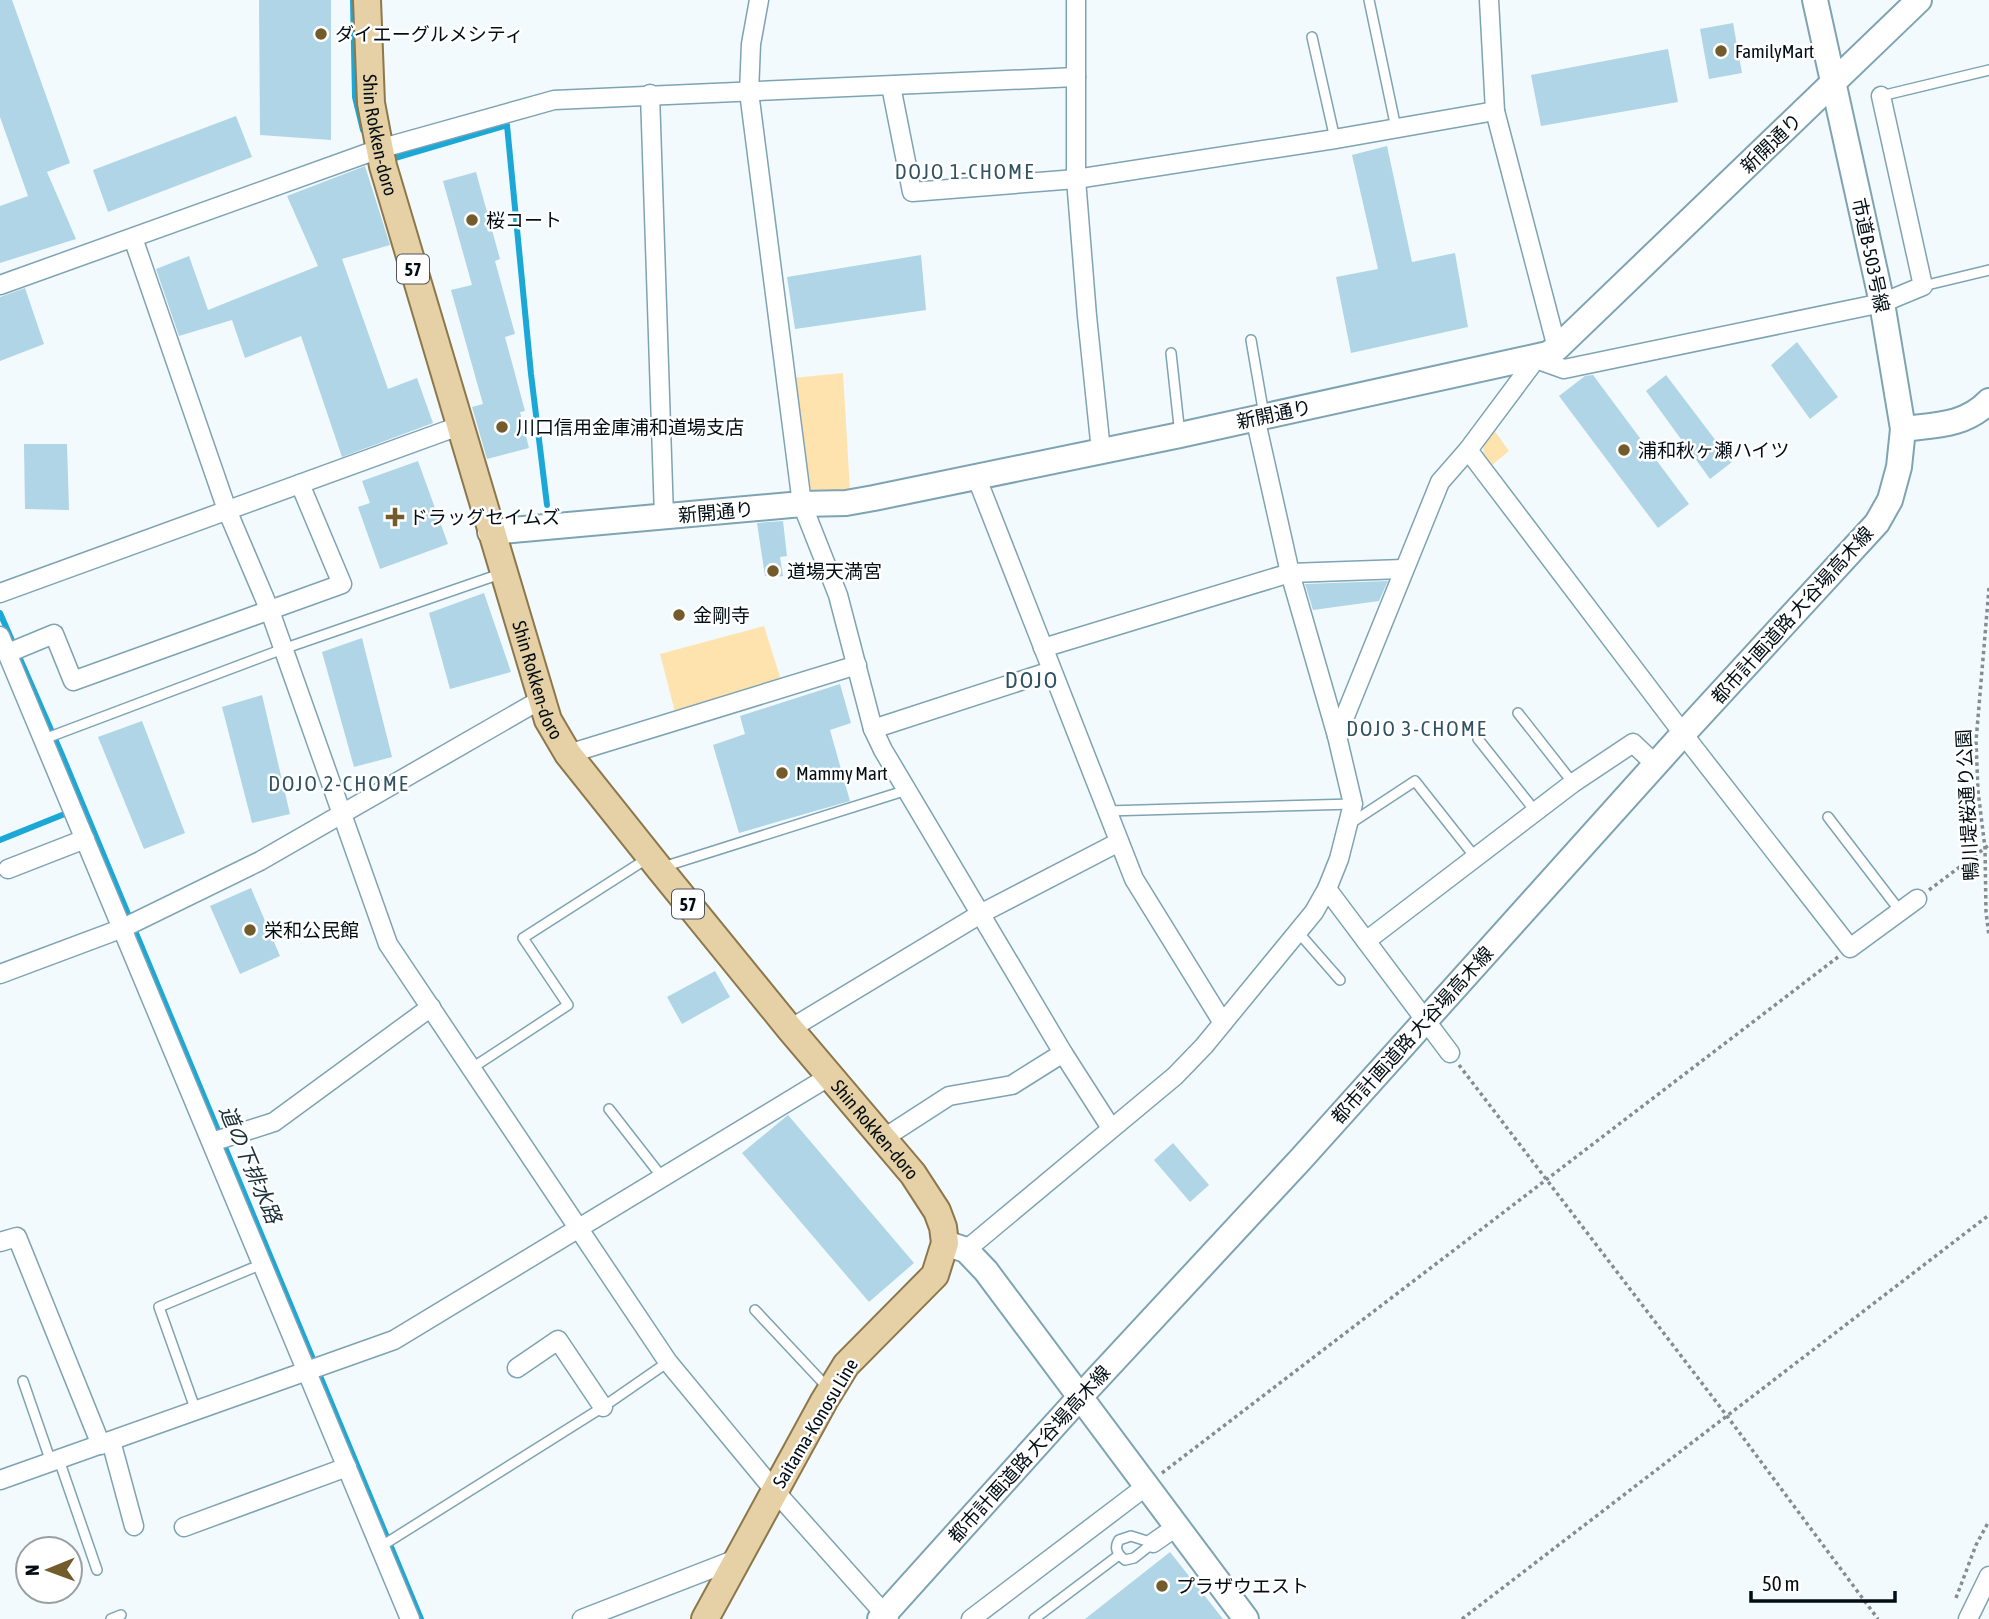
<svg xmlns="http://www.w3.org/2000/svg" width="1989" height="1619" font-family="'Asap Condensed','Noto Sans JP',sans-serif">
<rect width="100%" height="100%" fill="#f2fafe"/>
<!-- green -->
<g fill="#ffe3af">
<polygon points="843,373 850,491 815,493 804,483 793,378"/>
<path d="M1491 426 1509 451 1488 468C1479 453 1484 442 1491 426Z"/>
<polygon points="764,626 781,680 675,712 660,654"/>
</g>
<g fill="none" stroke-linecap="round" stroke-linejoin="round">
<!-- stream -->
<g stroke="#1ba8d6" stroke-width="6">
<polyline points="353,0 355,97 363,130"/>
<polyline points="388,160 507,125 531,374 547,505"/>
<polyline points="0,613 62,755 421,1619"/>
<polyline points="0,840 72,811"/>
</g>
</g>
<!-- building -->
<g fill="#afd5e6">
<polygon points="0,0 12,0 70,163 47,172 76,239 0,263 0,206 28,196 0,117"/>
<polygon points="259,0 331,0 331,140 260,135"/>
<polygon points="1733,23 1742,73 1709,79 1700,29"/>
<polygon points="1668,49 1678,102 1541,126 1531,75"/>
<polygon points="236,116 252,157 108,212 93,170"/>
<polygon points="1387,146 1412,262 1455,253 1468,327 1351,353 1336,277 1378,269 1352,155"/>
<polygon points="365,166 390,245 342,259 388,389 417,378 433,423 342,457 301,336 245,358 232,320 179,336 156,269 189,256 208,310 318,266 287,196"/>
<polygon points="476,172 500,259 495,261 515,334 505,337 525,411 520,412 529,448 487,459 472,407 483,404 451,290 472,285 443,181"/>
<polygon points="921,255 926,310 795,329 787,277"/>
<polygon points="25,288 44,344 0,361 0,297"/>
<polygon points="1797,342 1838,397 1810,419 1771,365"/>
<polygon points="1593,375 1689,504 1658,528 1559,396 1585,376"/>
<polygon points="1666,375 1732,462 1710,479 1646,391"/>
<polygon points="24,444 67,444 69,510 25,509"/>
<polygon points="418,461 448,544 380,569 358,507 370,503 362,481"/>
<polygon points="783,521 787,556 780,557 783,576 770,578 769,576 765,576 757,523"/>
<polygon points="1388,581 1379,601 1313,610 1305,584"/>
<polygon points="484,593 511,672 450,689 429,613"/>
<polygon points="362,638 392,757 354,767 322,652"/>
<polygon points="840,684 851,723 830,730 850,801 739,833 713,745 745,734 740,716"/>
<polygon points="262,695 290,814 252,823 222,707"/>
<polygon points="142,721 185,833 144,849 98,737"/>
<polygon points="251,888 280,956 240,974 210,906"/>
<polygon points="715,971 730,997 682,1024 667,997"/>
<polygon points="788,1115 914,1263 869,1302 742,1153"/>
<polygon points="1173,1143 1209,1185 1190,1202 1154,1160"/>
<polygon points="1170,1552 1223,1619 1085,1619"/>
</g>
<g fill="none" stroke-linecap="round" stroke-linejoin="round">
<defs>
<g id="lane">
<polyline points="1369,0 1396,128"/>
<polyline points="1312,37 1335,139"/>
<polyline points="1881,96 1989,70"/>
<polyline points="1923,286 1989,270"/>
<polyline points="1251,340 1264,415"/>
<polyline points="1171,353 1180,435"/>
<polyline points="1518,713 1573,783"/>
<polyline points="44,739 283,649 503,573"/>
<polyline points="1478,739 1536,812"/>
<polyline points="1107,811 1353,804"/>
<polyline points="1828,817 1900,911"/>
<polyline points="1351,823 1415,781 1475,857"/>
<polyline points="663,867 907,790"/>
<polyline points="1298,932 1340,980"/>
<polyline points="472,1068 568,1005 523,938 648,858"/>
<polyline points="609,1109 662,1177"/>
<polyline points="755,1310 828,1388"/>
<polyline points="23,1381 51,1462"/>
<polyline points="196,1411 159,1307 262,1264"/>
<polyline points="59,1460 97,1570"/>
<path d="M1131 1536 1153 1543 1134 1558 1125 1560C1117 1554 1114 1548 1119 1540Z"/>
<polyline points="380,1547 603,1407 668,1362"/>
<polyline points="111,1619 121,1615"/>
<polyline points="1034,1619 1119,1555"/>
</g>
<g id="street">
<polyline points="759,0 751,44 749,92 802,504 838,595 873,729 883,750 1063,1053 1111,1128"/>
<polyline points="1076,0 1076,179 1087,316 1101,451"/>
<polyline points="1489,0 1495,111 1557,348"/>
<polyline points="891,86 912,192 1076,179 1335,139 1495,111"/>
<polyline points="650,94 664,517"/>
<polyline points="133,238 227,510 270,611 388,944 668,1362 774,1490 889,1619"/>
<polyline points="0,285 379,149 554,100 1076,77"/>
<polyline points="1255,417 1290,573 1337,736"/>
<polyline points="1468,450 1694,748 1850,948 1917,899"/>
<polyline points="976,476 1134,879 1223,1023"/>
<polyline points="0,593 459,426"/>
<polyline points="0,636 410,1619"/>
<polyline points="1043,648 1290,573 1403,569"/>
<polyline points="8,653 54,634 73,681 342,584 300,484"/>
<polyline points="873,729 1051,671"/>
<polyline points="568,754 857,665"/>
<polyline points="8,869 85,839"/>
<polyline points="1327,889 1450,1053"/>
<polyline points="1366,941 1573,783 1633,743 1656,765"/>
<polyline points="0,974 123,928 260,861 540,700"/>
<polyline points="790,1029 982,913 1119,842"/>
<polyline points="884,1138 949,1096 1012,1085 1063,1053"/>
<polyline points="212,1142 274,1122 431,1007"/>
<polyline points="0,1242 17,1237 101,1445"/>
<polyline points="966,1250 1175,1076 1204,1046 1314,912 1327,889 1339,859 1353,804 1337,736 1440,482 1468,450 1536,359 1564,369 1882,303 1923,286 1881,96"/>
<polyline points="517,1368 558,1340 603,1407"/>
<polyline points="111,1441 134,1526"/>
<polyline points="0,1480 394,1340 830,1076"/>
<polyline points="184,1527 347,1467"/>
<polyline points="1153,1543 1176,1527"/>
<polyline points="582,1619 739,1558"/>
<polyline points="971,1619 1145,1487"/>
<polyline points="1968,1619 1989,1576"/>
</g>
<g id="secondary">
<path d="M1903 429C1935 425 1965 426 1989 401"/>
<polyline points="490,532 802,504 846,503 874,498 1180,435 1548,354 1557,348 1919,0"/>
<polyline points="945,1243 966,1250 986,1271 1246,1619"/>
<polyline points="880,1619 1080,1397 1301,1159 1683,734 1877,523 1890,500 1899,467 1903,429 1882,303 1815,0"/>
</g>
<g id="primary">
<path id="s1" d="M367 0 371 103 383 166 548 720 568 754 659 868 790 1029 913 1174 937 1211 943 1227 945 1243 935 1275 846 1365 824 1401 705 1619"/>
</g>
</defs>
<!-- lane casing -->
<use href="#lane" stroke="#7ea3b3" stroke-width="12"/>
<!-- street casing -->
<use href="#street" stroke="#7ea3b3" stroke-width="21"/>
<!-- secondary casing -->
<use href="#secondary" stroke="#7ea3b3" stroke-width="28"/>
<!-- primary casing -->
<use href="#primary" stroke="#8c784b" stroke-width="30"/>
<!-- path -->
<g stroke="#838d92" stroke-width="3.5" stroke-dasharray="3.5 3.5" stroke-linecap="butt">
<polyline points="1989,588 1976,741 1978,791 1985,848 1986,912 1989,936"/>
<polyline points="1929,890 1989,845"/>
<polyline points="1459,1065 1727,1416 1878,1619"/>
<polyline points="1162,1473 1838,957"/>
<polyline points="1956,1598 1976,1545 1989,1521"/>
<polyline points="1462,1619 1989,1215"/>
</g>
<!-- lane -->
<use href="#lane" stroke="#fff" stroke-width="9"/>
<!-- street -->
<use href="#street" stroke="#fff" stroke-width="18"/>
<!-- secondary -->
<use href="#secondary" stroke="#fff" stroke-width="24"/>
<!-- primary -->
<use href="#primary" stroke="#e6d0a5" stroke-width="26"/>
</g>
<!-- markers -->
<g fill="#735b2b" stroke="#fff" stroke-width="2.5">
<circle cx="321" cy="34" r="7"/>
<circle cx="1721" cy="51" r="7"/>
<circle cx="472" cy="220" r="7"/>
<circle cx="502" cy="427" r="7"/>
<circle cx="1624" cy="450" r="7"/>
<path d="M391.5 506.5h7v7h7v7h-7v7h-7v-7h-7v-7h7z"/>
<circle cx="773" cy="571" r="7"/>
<circle cx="679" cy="615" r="7"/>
<circle cx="782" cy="773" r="7"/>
<circle cx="250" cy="930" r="7"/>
<circle cx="1162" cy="1586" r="7"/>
</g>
<g text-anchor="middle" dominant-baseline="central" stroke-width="5" stroke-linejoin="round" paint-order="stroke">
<!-- shield labels -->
<g fill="#fff" stroke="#4e565a" stroke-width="2">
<rect x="397" y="254.5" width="32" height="29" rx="5"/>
<rect x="672" y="889.5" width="32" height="29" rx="5"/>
</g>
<g font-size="18" font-weight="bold" fill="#020e14">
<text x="413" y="269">57</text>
<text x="688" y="904">57</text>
</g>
<!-- poi labels -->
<g font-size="19" fill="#020e14" stroke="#fff" text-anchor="start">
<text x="335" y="34">ダイエーグルメシティ</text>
<text x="1735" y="51">FamilyMart</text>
<text x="486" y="220">桜コート</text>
<text x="516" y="427">川口信用金庫浦和道場支店</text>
<text x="1638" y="450">浦和秋ヶ瀬ハイツ</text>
<text x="409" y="517">ドラッグセイムズ</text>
<text x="787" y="571">道場天満宮</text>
<text x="693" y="615">金剛寺</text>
<text x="796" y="773">Mammy Mart</text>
<text x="264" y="930">栄和公民館</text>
<text x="1176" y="1586">プラザウエスト</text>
</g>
<!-- street labels -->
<g font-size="19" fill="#020e14" stroke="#fff">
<text stroke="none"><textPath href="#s1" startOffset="136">Shin Rokken-doro</textPath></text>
<text transform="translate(1771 143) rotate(-44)">新開通り</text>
<text transform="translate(1871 255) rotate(78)">市道B-503号線</text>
<text transform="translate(1274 414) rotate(-12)">新開通り</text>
<text transform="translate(716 512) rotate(-5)">新開通り</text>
<text transform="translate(1792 615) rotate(-48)">都市計画道路 大谷場高木線</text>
<text stroke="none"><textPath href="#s1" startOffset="704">Shin Rokken-doro</textPath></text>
<text transform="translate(1967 805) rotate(-93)">鴨川堤桜通り公園</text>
<text transform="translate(1412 1035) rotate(-48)">都市計画道路 大谷場高木線</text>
<text stroke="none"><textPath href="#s1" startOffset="1270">Shin Rokken-doro</textPath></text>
<text transform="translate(815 1423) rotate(-59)">Saitama-Konosu Line</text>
<text transform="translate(1029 1454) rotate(-48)">都市計画道路 大谷場高木線</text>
</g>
<!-- neighbourhood labels -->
<g font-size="21" letter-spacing="2" fill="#2f5160" stroke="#fff">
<text x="965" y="171">DOJO 1-CHOME</text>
<text x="1417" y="728">DOJO 3-CHOME</text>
<text x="339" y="783">DOJO 2-CHOME</text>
</g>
<!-- water labels -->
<g font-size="21" font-style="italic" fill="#192e37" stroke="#fff">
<text transform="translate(251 1164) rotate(67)">道の下排水路</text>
</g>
<!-- quarter labels -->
<g font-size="23" letter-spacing="2" fill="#2f5160" stroke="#fff">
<text x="1032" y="680">DOJO</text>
</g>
</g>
<!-- north arrow -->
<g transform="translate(49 1570) rotate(269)"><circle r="33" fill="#ffffff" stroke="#9a9fa1" stroke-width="2"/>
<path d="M0-5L12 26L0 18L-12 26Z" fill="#735b2b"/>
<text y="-10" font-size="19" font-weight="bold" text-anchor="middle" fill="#020e14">N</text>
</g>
<!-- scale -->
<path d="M1751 1591v10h144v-10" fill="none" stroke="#020e14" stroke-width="3.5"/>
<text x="1762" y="1591" font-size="21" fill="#020e14" stroke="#ffffff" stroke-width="5" paint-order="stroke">50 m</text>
</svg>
